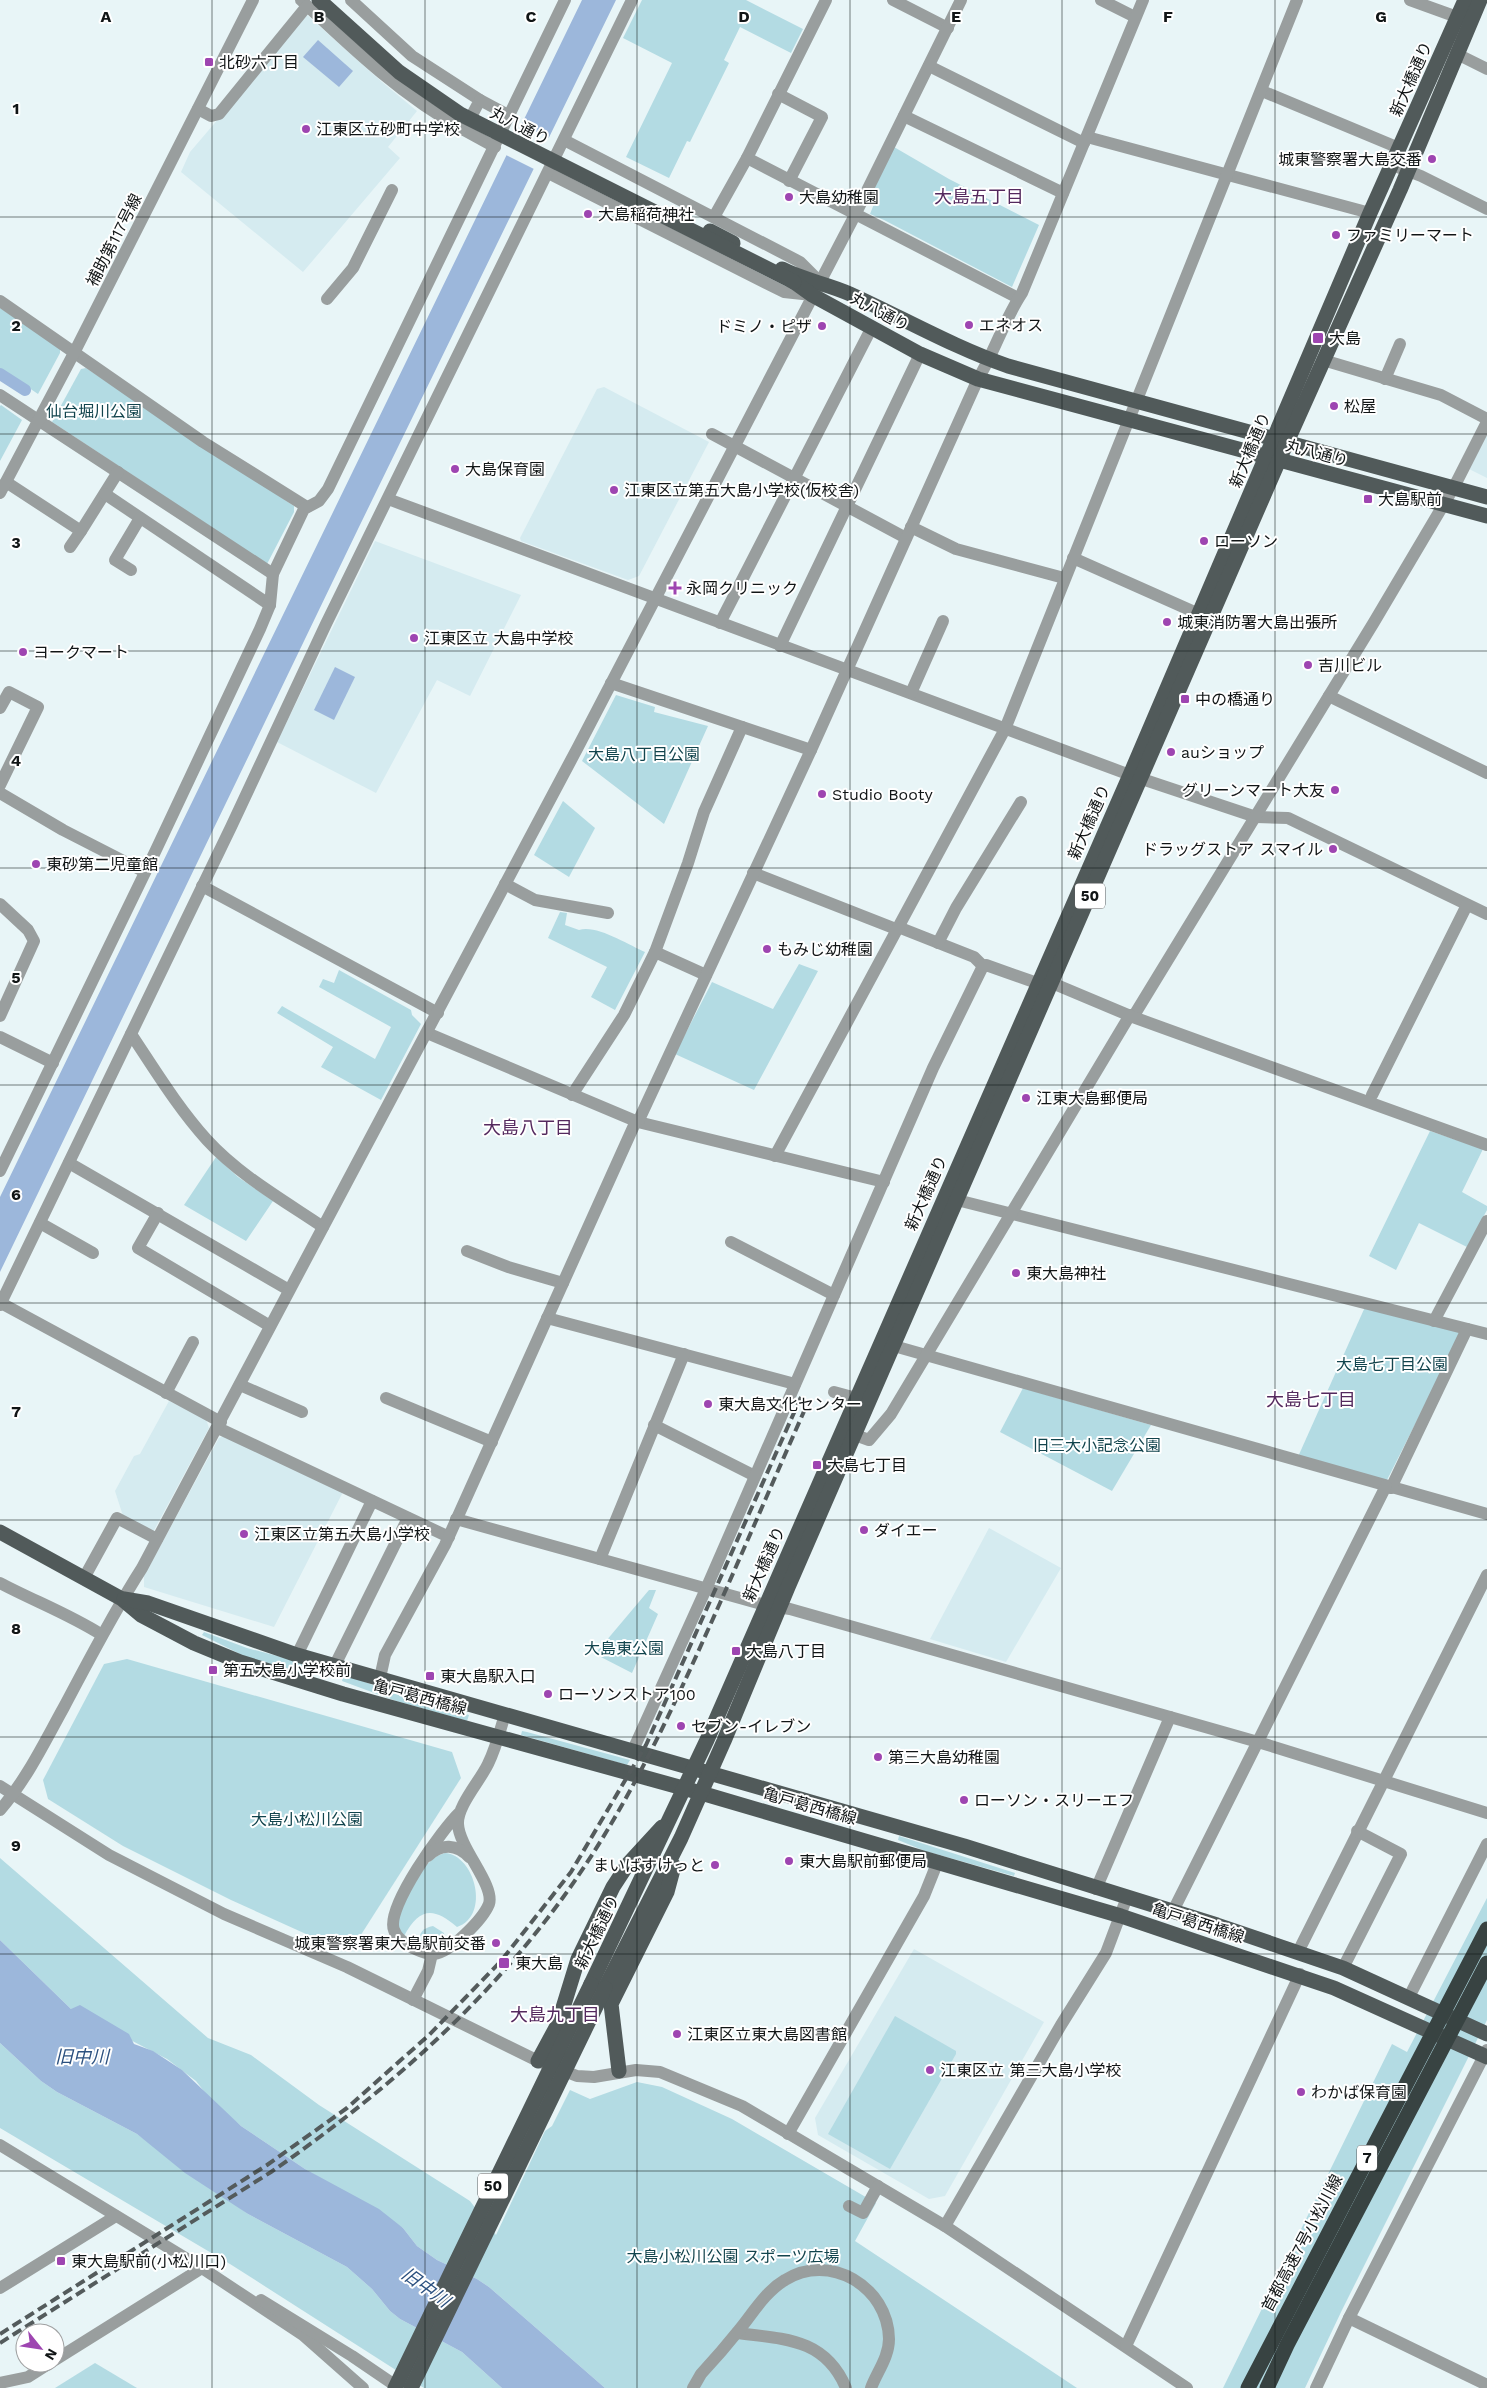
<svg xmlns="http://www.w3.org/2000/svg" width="1487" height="2388" font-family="'Work Sans','Noto Sans JP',sans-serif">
<rect width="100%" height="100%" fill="#e8f5f7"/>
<!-- built -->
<g fill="#d5ebf0">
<polygon points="307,15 382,82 417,111 388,147 400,158 303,272 181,172 190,152"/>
<polygon points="604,387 709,442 639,576 628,580 521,541 520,538 597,389"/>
<polygon points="1487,434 1487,478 1469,469"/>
<polygon points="375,541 521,595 470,696 437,680 376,793 277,742"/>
<polygon points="169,1401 206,1419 209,1428 152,1534 124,1519 115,1491 134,1456 140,1454"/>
<polygon points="226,1435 343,1492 274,1627 144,1587 144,1576 219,1438"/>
<polygon points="989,1528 1061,1568 1006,1662 930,1639"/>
<polygon points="914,1949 1044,2022 945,2196 929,2199 818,2135 815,2118"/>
</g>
<!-- green -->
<g fill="#b3dbe3">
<polygon points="642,0 746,0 803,29 791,53 740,27 724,60 729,63 690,142 687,141 669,178 626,157 672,63 623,38"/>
<polygon points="894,147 949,179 1039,225 1012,287 884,220 870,214 876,199 871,195"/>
<polygon points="0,308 60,347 60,353 38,394 0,368"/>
<polygon points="86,368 294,506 294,512 267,564 52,422 81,369"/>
<polygon points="1,405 22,420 0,461 0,406"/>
<polygon points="616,695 655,707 654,712 708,726 664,824 582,761"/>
<polygon points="563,801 595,828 569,877 534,855"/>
<path d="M560 912 567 913 565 925 579 930C596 924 629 945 645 952L615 1010 591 997 607 967 548 938Z"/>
<polygon points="799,964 818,971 754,1090 675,1054 712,982 773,1009"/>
<polygon points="339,970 411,1010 412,1015 421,1024 381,1100 321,1067 333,1047 277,1013 282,1006 375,1059 391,1027 319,987 323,979 334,983"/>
<polygon points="1430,1131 1483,1149 1462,1192 1487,1206 1487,1210 1467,1247 1419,1223 1396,1270 1369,1256"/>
<polygon points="216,1157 238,1177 273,1201 246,1241 184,1205"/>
<polygon points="1365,1307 1458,1330 1460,1335 1385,1484 1297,1459"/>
<polygon points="1023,1388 1151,1425 1112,1491 1000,1432"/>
<polygon points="649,1590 656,1590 649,1608 658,1614 632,1673 595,1654"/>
<polygon points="204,1632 247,1648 311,1665 308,1677 254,1661 202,1635"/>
<polygon points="127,1659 452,1752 461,1778 357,1941 337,1948 231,1900 123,1846 48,1799 43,1780 104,1664"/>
<polygon points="344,1674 407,1698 469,1715 467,1721 396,1701 342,1681"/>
<polygon points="522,1731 527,1732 630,1760 627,1765 521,1735"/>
<polygon points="899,1836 1015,1873 1014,1876 925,1851 898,1840"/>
<path d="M445 1853C475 1855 491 1916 457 1927 433 1906 419 1908 404 1936L399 1931 398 1911 426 1865 437 1856Z"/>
<polygon points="0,1858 208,2038 251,2055 319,2105 470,2201 496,2235 545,2131 552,2126 570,2090 590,2099 637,2082 662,2087 732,2119 876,2203 855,2241 1077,2388 605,2388 489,2287 477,2279 437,2260 417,2246 403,2228 305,2169 241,2126 210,2099 196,2081 167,2059 71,2009 0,1940"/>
<polygon points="1487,1898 1487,2020 1342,2310 1305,2388 1223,2388 1392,2044 1407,2052"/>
<path d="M433 1926 444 1933 445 1941C438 1948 427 1948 420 1942 418 1932 424 1928 433 1926Z"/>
<polygon points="895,2016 956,2051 956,2054 890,2169 828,2134"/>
<polygon points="0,2043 41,2081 57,2092 137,2134 248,2214 347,2267 372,2289 390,2311 400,2319 462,2352 502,2388 424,2388 230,2264 0,2128"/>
<polygon points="95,2363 137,2388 55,2388"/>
</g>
<!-- water -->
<g fill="#9cb7db">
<polygon points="582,0 616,0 358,529 0,1272 0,1197"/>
<polygon points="318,40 353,71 339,87 303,57"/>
<polygon points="335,667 355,677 334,720 314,710"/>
<polygon points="0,1940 71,2009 80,2005 129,2034 134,2044 153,2051 182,2070 241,2126 305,2169 379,2209 403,2228 417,2246 437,2260 477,2279 489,2287 605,2388 502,2388 462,2352 400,2319 390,2311 372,2289 347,2267 248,2214 185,2173 137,2134 57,2092 41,2081 0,2043"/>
</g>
<!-- pier -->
<polygon fill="#e8f5f7" points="519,123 551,139 536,170 504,154"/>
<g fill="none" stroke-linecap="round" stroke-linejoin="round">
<!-- canal -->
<polyline stroke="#9cb7db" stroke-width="12" points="0,374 25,390"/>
<!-- minor -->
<g stroke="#999e9e" stroke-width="12">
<path d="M301 0C352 48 402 96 464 130L480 100 412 56 351 0"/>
<polyline points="893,0 948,28"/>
<polyline points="1101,0 1135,17"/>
<polyline points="1410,0 1457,17"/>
<polyline points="1457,54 1487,69"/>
<polyline points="929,66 1084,143"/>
<polyline points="1262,91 1399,148"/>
<polyline points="778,94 822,117 789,181"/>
<polyline points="480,100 510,116"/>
<polyline points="198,109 211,116 219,114 307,6"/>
<polyline points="904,116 1063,193"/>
<polyline points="464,130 495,147"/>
<polyline points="1087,137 1370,213"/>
<polyline points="564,140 800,262 819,281"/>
<polyline points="747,158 1018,298"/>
<polyline points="1392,165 1421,176 1487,209"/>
<polyline points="548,173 784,292 812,295"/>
<polyline points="714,217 747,158 826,0"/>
<polyline points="327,299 353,268 392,190"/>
<polyline points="0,301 203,442 307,507"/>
<polyline points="1323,360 1441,395 1487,419"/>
<polyline points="1385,379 1400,344"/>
<polyline points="0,395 273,574"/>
<polyline points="712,434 906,538"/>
<polyline points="6,482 81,531 118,472"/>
<polyline points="0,493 74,353 253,0"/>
<polyline points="105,494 270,605"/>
<polyline points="388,499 1130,775 1256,817 1288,818 1487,914"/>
<polyline points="911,527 956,549 1064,578"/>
<polyline points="70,547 81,531"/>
<polyline points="1073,558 1199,614"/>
<polyline points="131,570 115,560 140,518"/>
<polyline points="720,623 872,327"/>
<polyline points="780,646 920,354"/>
<polyline points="611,683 811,750"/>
<polyline points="911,693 943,621"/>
<polyline points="1329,696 1487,773"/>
<polyline points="0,708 9,692 38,707 0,785"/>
<polyline points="0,793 63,830 145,872"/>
<polyline points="753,873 896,929"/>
<polyline points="505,884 535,900 608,913"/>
<polyline points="202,886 438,1013"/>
<polyline points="0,904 28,930 34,941 0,1016"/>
<polyline points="898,927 974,957 983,966"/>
<polyline points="938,943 956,908 1021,802"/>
<polyline points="655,952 706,975"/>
<polyline points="1133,1017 1374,622 1454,487 1487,422"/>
<polyline points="427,1033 638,1122 884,1182"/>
<path d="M131 1034C155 1070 178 1108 207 1140 239 1175 283 1200 323 1227"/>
<polyline points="0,1037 53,1063"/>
<polyline points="572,1095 624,1015 655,952 688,863 704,812 742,727"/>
<polyline points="1372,1095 1467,905"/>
<path d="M638 1122 811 750 978 379C995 351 1004 320 1022 293L1143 0"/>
<polyline points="775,1156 1005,729 1297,0"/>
<polyline points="69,1163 289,1290"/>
<polyline points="0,1171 155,852 260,629 270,605 273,574 304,509 319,501 328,489 565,0"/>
<polyline points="957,1200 1487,1334"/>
<polyline points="158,1213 138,1248 270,1326"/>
<polyline points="40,1223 93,1253"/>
<polyline points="731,1242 834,1295"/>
<polyline points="467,1251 508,1267 563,1283"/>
<polyline points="1,1303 221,1422"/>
<polyline points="0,1305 231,827 326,624 632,0"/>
<polyline points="547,1318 795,1384"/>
<polyline points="1434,1321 1487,1221"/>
<polyline points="894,1346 1487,1514"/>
<polyline points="240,1385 302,1412"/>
<polyline points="834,1392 856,1398"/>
<polyline points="166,1393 193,1342"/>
<polyline points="386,1398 492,1442"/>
<polyline points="654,1425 755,1476"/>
<polyline points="218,1428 449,1537"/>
<polyline points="855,1435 869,1440 891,1414 1130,1015"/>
<polyline points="1391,1488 1467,1329"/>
<polyline points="456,1519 765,1605 790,1609 1258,1742 1487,1813"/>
<polyline points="600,1559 684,1354"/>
<polyline points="84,1578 117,1518 157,1539"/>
<path d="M0 1583C34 1601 69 1614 102 1635"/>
<polyline points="297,1655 372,1501"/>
<polyline points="335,1665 408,1518"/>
<polyline points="380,1678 385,1655 445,1545 636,1121"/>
<polyline points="633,1750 706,1589 933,1068 983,966 986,965 1037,983 1052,983 1133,1017 1487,1145"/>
<polyline points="0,1786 109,1855 224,1914 347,1967 538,2061 577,2076 594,2077 636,2070 660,2072 742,2106 945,2226 1187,2388"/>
<path d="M0 1810C27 1779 44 1743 64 1707 89 1660 113 1613 142 1568L578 747 855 215 961 0"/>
<path d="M460 1812C443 1828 385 1908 394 1930 397 1939 405 1943 413 1948 420 1951 427 1955 434 1954 451 1952 483 1919 489 1904 495 1885 459 1848 458 1824 457 1806 480 1781 488 1764 496 1748 500 1731 505 1714"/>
<path d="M428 1856C441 1843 457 1844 469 1857"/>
<polyline points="1096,1889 1170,1717"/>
<polyline points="1173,1911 1386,1486"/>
<polyline points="1298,1952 1487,1575"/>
<polyline points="1343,1968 1401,1854 1357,1831"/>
<polyline points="1409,1997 1487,1844"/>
<polyline points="413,2000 428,1971 432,1954"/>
<polyline points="788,2134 924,1896 938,1861"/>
<polyline points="0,2145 202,2268 303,2335 363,2388"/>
<polyline points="849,2206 863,2213 878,2186"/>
<polyline points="945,2226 1061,2025 1106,1953 1127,1897"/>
<polyline points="0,2288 116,2216"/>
<polyline points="261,2300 352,2356 399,2388"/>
<polyline points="1349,2318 1487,2385"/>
<path d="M737 2333C784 2339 825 2338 846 2388"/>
<polyline points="1126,2346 1300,1974"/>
<polyline points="55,2360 202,2268"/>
<polyline points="0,2383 28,2377 50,2363"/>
<path d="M693 2388 701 2374C714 2360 727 2345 739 2330 753 2313 765 2292 785 2280 829 2252 888 2286 889 2339 889 2357 877 2372 871 2388"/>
<polyline points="1316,2388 1349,2318 1487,2050"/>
</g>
<!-- major -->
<g stroke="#515a5a" stroke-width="15">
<polyline points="710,231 733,243"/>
<path d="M782 269C803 280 828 284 850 294 903 318 953 347 1008 366L1487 497"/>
<polyline points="794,282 812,295 920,354 978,379 1487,516"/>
<polyline points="0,1532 122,1599 141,1615 194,1643 240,1662 343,1694 701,1793 1121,1916 1334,1988 1487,2057"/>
<polyline points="124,1599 148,1603 297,1655 964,1846 1217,1925 1343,1968 1487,2034"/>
<polyline points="591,1984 707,1740 1130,775 1370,213 1465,0"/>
<polyline points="605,1988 681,1838 724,1741 788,1587 1287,442 1400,190 1480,0"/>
<polyline points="538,2061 558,2024 578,1959 613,1887 628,1864 662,1827"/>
<polyline points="619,2071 611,2004 667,1892 674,1866"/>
</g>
<!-- rail -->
<g stroke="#545b5c" stroke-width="4" stroke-dasharray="10 5" stroke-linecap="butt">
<polyline points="0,2334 267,2165 347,2108 429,2035 501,1961 571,1872 646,1745 801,1397"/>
<path d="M0 2343 271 2172C388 2091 498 1994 578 1876 636 1791 678 1697 720 1603 750 1535 779 1468 809 1400"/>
</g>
<!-- major-bridge -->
<g stroke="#515a5a" stroke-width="15">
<polyline points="319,0 399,72 460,114 794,282"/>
<polyline points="395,2388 591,1984"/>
<polyline points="411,2388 605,1988"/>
</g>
<!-- highway-bridge -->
<g stroke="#384342" stroke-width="15">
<polyline points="1248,2388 1487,1929"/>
<polyline points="1267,2388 1287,2345 1487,1963"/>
</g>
</g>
<!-- grid -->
<path fill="none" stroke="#111516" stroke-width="1" stroke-opacity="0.55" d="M212 0V2388M425 0V2388M637 0V2388M850 0V2388M1062 0V2388M1275 0V2388M0 217H1487M0 434H1487M0 651H1487M0 868H1487M0 1085H1487M0 1303H1487M0 1520H1487M0 1737H1487M0 1954H1487M0 2171H1487"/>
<!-- markers -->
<g fill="#9e45b1" stroke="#fff" stroke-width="2">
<rect x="204" y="57" width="10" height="10" rx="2.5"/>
<circle cx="306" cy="129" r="5"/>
<circle cx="1432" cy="159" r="5"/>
<circle cx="789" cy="197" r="5"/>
<circle cx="588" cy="214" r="5"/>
<circle cx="1336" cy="235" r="5"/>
<circle cx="969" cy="325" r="5"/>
<circle cx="822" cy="326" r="5"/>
<rect x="1312" y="332" width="12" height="12" rx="2.5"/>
<circle cx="1334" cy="406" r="5"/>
<circle cx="455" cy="469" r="5"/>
<circle cx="614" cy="490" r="5"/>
<rect x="1363" y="494" width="10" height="10" rx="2.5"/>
<circle cx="1204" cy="541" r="5"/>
<path d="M672.5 580.5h5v5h5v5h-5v5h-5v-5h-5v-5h5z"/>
<circle cx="1167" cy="622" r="5"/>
<circle cx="414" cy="638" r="5"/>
<circle cx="23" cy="652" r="5"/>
<circle cx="1308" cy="665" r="5"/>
<rect x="1180" y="694" width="10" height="10" rx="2.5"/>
<circle cx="1171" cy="752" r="5"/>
<circle cx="1335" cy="790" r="5"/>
<circle cx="822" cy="794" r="5"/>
<circle cx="1333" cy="849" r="5"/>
<circle cx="36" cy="864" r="5"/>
<circle cx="767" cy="949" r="5"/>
<circle cx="1026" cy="1098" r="5"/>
<circle cx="1016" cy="1273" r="5"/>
<circle cx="708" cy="1404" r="5"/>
<rect x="812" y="1460" width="10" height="10" rx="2.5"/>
<circle cx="864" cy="1530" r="5"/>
<circle cx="244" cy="1534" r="5"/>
<rect x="731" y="1646" width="10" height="10" rx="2.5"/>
<rect x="208" y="1665" width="10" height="10" rx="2.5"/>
<rect x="425" y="1671" width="10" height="10" rx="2.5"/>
<circle cx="548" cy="1694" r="5"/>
<circle cx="681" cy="1726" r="5"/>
<circle cx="878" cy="1757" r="5"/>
<circle cx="964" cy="1800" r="5"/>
<circle cx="789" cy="1861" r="5"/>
<circle cx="715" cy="1865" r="5"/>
<circle cx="496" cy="1943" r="5"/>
<rect x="498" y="1957" width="12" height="12" rx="2.5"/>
<circle cx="677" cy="2034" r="5"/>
<circle cx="930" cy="2070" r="5"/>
<circle cx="1301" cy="2092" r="5"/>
<rect x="56" y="2256" width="10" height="10" rx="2.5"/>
</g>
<g text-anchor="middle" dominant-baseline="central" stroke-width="4" stroke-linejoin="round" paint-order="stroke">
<!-- shield labels -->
<g fill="#fff" stroke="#585b5c" stroke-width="1">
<rect x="1075" y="883.5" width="30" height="25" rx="4"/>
<rect x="1357" y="2145.5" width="20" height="25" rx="4"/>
<rect x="478" y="2173.5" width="30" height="25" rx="4"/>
</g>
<g font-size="15" font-weight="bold" fill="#111516">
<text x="1090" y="896">50</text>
<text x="1367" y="2158">7</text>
<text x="493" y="2186">50</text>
</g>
<!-- poi labels -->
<g font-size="16" fill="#111516" stroke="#fff" text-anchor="start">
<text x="219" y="62">北砂六丁目</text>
<text x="316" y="129">江東区立砂町中学校</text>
<text x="1422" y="159" text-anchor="end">城東警察署大島交番</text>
<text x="799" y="197">大島幼稚園</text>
<text x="598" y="214">大島稲荷神社</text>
<text x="1346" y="235">ファミリーマート</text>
<text x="979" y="325">エネオス</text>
<text x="812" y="326" text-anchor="end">ドミノ・ピザ</text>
<text x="1329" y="338">大島</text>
<text x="1344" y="406">松屋</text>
<text x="465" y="469">大島保育園</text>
<text x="624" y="490">江東区立第五大島小学校(仮校舎)</text>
<text x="1378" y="499">大島駅前</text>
<text x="1214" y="541">ローソン</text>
<text x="686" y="588">永岡クリニック</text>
<text x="1177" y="622">城東消防署大島出張所</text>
<text x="424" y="638">江東区立 大島中学校</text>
<text x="33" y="652">ヨークマート</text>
<text x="1318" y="665">吉川ビル</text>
<text x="1195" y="699">中の橋通り</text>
<text x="1181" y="752">auショップ</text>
<text x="1325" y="790" text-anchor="end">グリーンマート大友</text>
<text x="832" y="794">Studio Booty</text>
<text x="1323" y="849" text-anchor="end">ドラッグストア スマイル</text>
<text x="46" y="864">東砂第二児童館</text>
<text x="777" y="949">もみじ幼稚園</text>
<text x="1036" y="1098">江東大島郵便局</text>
<text x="1026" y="1273">東大島神社</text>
<text x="718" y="1404">東大島文化センター</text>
<text x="827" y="1465">大島七丁目</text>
<text x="874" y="1530">ダイエー</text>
<text x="254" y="1534">江東区立第五大島小学校</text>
<text x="746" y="1651">大島八丁目</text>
<text x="223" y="1670">第五大島小学校前</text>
<text x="440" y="1676">東大島駅入口</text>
<text x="558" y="1694">ローソンストア100</text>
<text x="691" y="1726">セブン-イレブン</text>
<text x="888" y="1757">第三大島幼稚園</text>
<text x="974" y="1800">ローソン・スリーエフ</text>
<text x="799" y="1861">東大島駅前郵便局</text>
<text x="705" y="1865" text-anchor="end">まいばすけっと</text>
<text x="486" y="1943" text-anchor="end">城東警察署東大島駅前交番</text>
<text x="515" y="1963">東大島</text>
<text x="687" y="2034">江東区立東大島図書館</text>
<text x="940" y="2070">江東区立 第三大島小学校</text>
<text x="1311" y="2092">わかば保育園</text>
<text x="71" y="2261">東大島駅前(小松川口)</text>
</g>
<!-- street labels -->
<g font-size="16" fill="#111516" stroke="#fff">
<text transform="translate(1411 79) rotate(-66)">新大橋通り</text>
<text transform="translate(520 126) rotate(27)">丸八通り</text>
<text transform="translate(114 240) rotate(-63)">補助第117号線</text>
<text transform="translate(880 312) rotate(28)">丸八通り</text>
<text transform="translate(1250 450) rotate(-67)">新大橋通り</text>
<text transform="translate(1317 453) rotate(15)">丸八通り</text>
<text transform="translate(1089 822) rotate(-66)">新大橋通り</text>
<text transform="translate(926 1193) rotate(-66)">新大橋通り</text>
<text transform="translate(764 1564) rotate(-66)">新大橋通り</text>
<text transform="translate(420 1697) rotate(15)">亀戸葛西橋線</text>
<text transform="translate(810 1806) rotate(16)">亀戸葛西橋線</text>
<text transform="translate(1198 1923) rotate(18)">亀戸葛西橋線</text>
<text transform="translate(597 1932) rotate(-64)">新大橋通り</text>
<text transform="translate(1302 2243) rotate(-62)">首都高速7号小松川線</text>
</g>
<!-- park labels -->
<g font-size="16" fill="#12444d" stroke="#fff">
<text x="94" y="411">仙台堀川公園</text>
<text x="644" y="754">大島八丁目公園</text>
<text x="1392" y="1364">大島七丁目公園</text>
<text x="1097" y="1445">旧三大小記念公園</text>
<text x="624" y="1648">大島東公園</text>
<text x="307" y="1819">大島小松川公園</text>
<text x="733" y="2256">大島小松川公園 スポーツ広場</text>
</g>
<!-- neighbourhood labels -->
<g font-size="18" fill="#54295e" stroke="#fff">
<text x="979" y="196">大島五丁目</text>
<text x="528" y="1127">大島八丁目</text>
<text x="1311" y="1399">大島七丁目</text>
<text x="555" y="2014">大島九丁目</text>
</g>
<!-- water labels -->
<g font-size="18" font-style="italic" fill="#2b507f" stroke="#fff">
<text x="82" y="2056">旧中川</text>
<text transform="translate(426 2287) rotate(36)">旧中川</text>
</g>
</g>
<g font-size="16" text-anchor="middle" font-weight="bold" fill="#111516" stroke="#fff" stroke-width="4" stroke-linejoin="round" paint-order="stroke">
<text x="106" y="22">A</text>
<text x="319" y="22">B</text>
<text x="531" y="22">C</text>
<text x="744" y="22">D</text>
<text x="956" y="22">E</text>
<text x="1168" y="22">F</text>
<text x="1381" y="22">G</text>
<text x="16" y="114">1</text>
<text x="16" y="331">2</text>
<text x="16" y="548">3</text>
<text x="16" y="766">4</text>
<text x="16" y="983">5</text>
<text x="16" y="1200">6</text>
<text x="16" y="1417">7</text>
<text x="16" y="1634">8</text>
<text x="16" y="1851">9</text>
</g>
<!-- north arrow -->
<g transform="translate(40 2348) rotate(120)"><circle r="24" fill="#ffffff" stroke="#a0a1a2"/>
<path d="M0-4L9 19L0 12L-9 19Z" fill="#9e45b1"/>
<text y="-8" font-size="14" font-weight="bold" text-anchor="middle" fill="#111516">N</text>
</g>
</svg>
